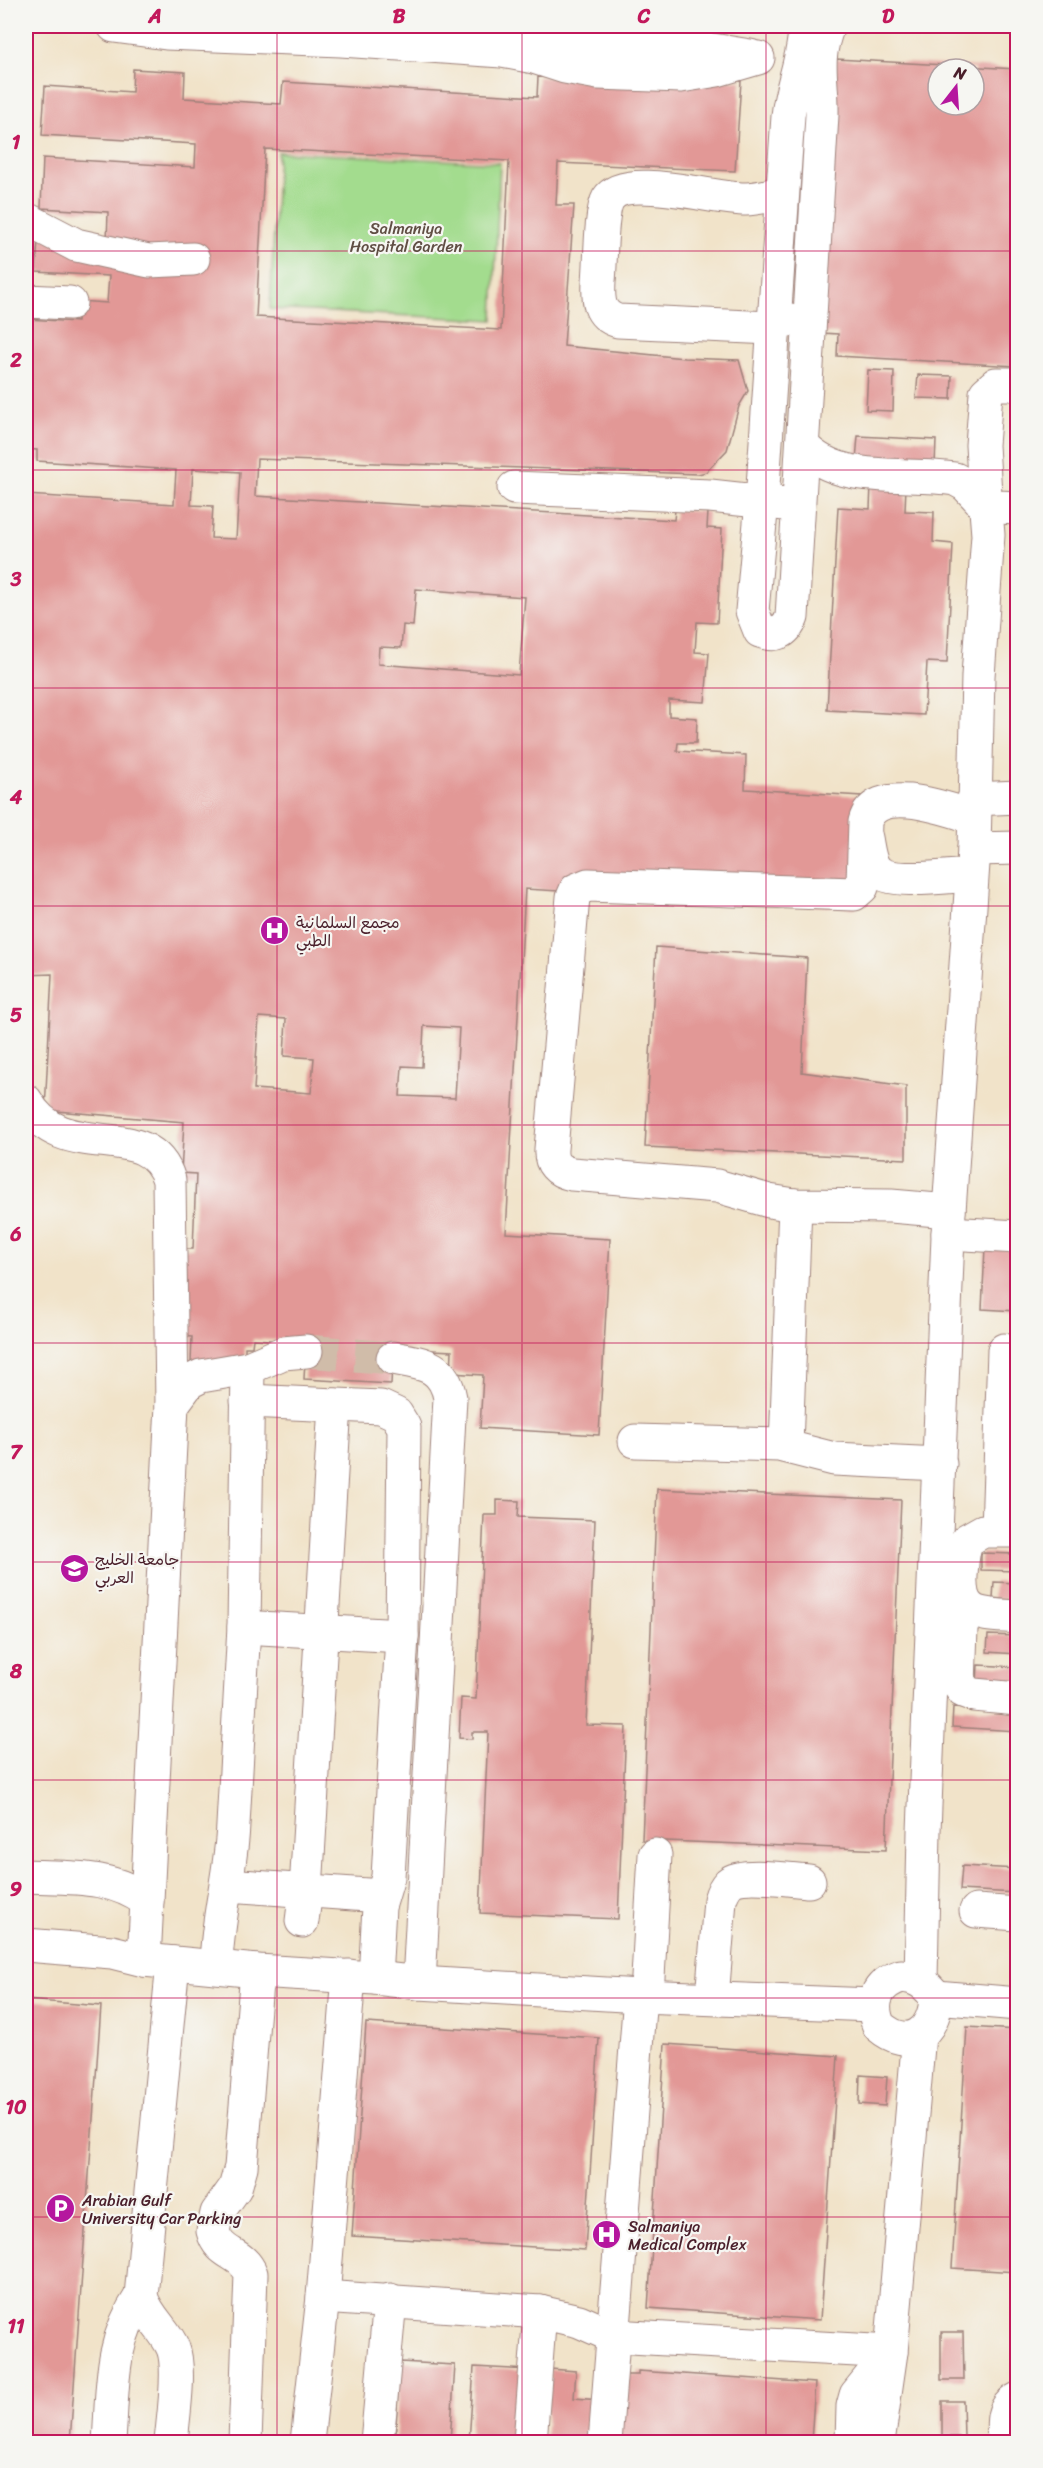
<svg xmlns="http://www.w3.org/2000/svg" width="1043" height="2468" font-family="Sriracha,'Playpen Sans Arabic',sans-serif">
<rect width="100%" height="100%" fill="#f6f6f2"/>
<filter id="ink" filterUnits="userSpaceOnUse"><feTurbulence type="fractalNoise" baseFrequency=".0167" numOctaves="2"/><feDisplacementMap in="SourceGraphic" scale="12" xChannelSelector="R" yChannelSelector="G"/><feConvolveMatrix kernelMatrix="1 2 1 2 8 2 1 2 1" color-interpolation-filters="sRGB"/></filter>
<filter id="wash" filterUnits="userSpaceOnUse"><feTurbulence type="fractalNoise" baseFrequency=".008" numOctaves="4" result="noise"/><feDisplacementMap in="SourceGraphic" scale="24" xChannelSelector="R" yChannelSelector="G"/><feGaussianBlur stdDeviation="1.35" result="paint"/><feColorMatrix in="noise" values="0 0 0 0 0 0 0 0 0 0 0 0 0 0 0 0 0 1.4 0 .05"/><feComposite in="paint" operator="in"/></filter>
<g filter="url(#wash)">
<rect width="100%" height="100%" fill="#f1e3c9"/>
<!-- green -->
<polygon fill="#a3dc8e" stroke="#767e5c" stroke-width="1.5" points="278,152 500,163 493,320 270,309"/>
<g id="blocks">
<!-- building -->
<g fill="#e29896" fill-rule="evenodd">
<path d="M836 59 1017 69V366L837 356 838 334 822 333ZM938 69H974V105H938Z"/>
<path d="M133 69 185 72 184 98 281 104 283 82 537 97 538 77 689 86 690 78 741 81 735 171 558 163 556 205H574L564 346 684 358 739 360 748 391 739 406 727 450 706 472 698 474 257 459 255 496 674 520 675 510 708 512 707 528 722 529 717 623 697 622 695 652 709 653 705 702 669 700V716L697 718 696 743H678L677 751 746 755 745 789 862 796 856 908 525 889 506 1233 610 1239 599 1435 480 1428 483 1375 451 1373 452 1351 393 1348 391 1384 304 1379 306 1342 253 1339 252 1347H245V1365L191 1362 192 1337 178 1336 183 1249H193L196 1174 181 1173 184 1122 45 1110 52 974 26 975V495L174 504 176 470 37 461V450L26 449V319L77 322 78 301 107 303 109 276 36 272 38 237 107 242 108 212 41 208 43 158 195 167 196 144 42 135 45 86 132 92ZM265 149 509 161 501 330 256 317ZM193 469 240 472 236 539 211 538 213 506 191 505ZM416 589 525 597 519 675 378 664 379 647 401 648 403 625 413 626ZM259 1017 286 1019 284 1056 314 1058 311 1093 254 1089ZM424 1026 459 1028 455 1098 400 1096 402 1066 422 1067Z"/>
<polygon points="868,370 894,371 893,411 866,410"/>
<polygon points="918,375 952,376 951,399 916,398"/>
<polygon points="858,436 936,440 935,465 856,460"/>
<polygon points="871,484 906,486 905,511 934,512 933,542 953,544 947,663 927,662 924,715 827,710 838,507 870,509"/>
<polygon points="656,947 807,958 802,1072 906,1086 906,1159 645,1147"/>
<polygon points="985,1248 1017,1250 1017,1311 982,1309"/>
<polygon points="657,1489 901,1500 886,1850 642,1840"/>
<polygon points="497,1500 519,1501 518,1517 595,1520 586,1725 626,1726 618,1919 480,1913 488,1732 472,1732 472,1739 459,1738 461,1698 476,1699 484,1515 497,1515"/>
<polygon points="981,1553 1017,1554 1017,1571 981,1570"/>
<polygon points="994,1582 1017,1583 1017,1600 993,1599"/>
<polygon points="988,1635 1017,1636 1017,1654 987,1652"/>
<polygon points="978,1665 1017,1667 1017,1688 977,1686"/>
<polygon points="953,1707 1017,1711 1017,1731 952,1727"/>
<polygon points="962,1866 1017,1869 1017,1893 960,1890"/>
<polygon points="26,2000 101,2006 70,2442 26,2442"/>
<polygon points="366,2023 599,2038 585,2250 352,2236"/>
<polygon points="967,2027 1017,2030 1017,2272 952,2268"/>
<polygon points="665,2044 838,2056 820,2320 648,2308"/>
<polygon points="860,2075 887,2077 885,2106 859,2104"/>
<polygon points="941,2332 963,2332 964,2380 941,2380"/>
<polygon points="400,2362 455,2365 450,2442 395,2442"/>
<polygon points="474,2367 530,2370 525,2442 469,2442"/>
<polygon points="550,2369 576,2371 574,2398 601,2400 598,2442 545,2442"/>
<polygon points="638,2371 815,2383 811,2442 618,2442 622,2375 638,2375"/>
<polygon points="942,2401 963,2401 964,2437 942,2437"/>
</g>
</g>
</g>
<g filter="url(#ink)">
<use href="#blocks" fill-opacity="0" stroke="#9e817a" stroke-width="1.5"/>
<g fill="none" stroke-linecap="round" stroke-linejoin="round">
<!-- minor-tunnel -->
<polyline stroke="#d0bca9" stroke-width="33" stroke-dasharray="33 16" stroke-linecap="butt" points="306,1351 393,1358"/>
<defs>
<g id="minor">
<polyline points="114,26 166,33 341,40 502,51 534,57 565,67 598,73 681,76 717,70 758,58"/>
<path d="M805 26C805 57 791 85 788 116L762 501 752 611 760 631C776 637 786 633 792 617L822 115C823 79 814 61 828 26"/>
<polyline points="482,28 565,38 700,48 750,56"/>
<path d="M782 193C770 195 757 199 746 199 717 200 625 172 608 199 600 213 601 263 599 281 598 300 598 315 618 321L772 328 784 320H790"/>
<polyline points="26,219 76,245 149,261 193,259"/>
<polyline points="26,301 70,303"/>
<polyline points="1018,384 996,384 986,393 982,445 986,510 998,507 1018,508"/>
<path d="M803 446C839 486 906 471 955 479L966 485 981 501 986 510 988 535 978 676 974 849 949 1211 924 1831 921 1981"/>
<polyline points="514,488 710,496 785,504"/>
<polyline points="974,799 1018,797"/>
<path d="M866 838C868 848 869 862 876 870 891 885 949 876 971 875"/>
<polyline points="974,849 1018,848"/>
<path d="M26 1101C63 1168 149 1113 169 1180L172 1405 144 1960"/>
<path d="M949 1211 891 1206 795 1205 769 1201 717 1186 572 1174C557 1171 550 1163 551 1149L573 897 576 890 588 885 854 894 862 887 863 882 865 822C875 782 948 809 973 817"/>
<polyline points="948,1233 1018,1237"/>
<path d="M393 1358C421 1363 444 1364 450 1398L419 1983"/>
<polyline points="247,1401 381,1407 396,1414 404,1427 402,1636 388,1877 379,1907 375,1978"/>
<polyline points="172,1405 189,1382 201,1376 248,1368 283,1353 306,1351"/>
<polyline points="635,1441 779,1445 834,1459 940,1464"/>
<polyline points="786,1446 795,1205"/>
<polyline points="998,1530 1004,1350"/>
<path d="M1018 1531H983L967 1540C962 1551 962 1564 961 1576 959 1619 984 1614 1018 1617"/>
<polyline points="962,1600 959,1685 963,1691 974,1695 1018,1699"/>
<polyline points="244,1627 402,1636"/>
<path d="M26 1876C68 1878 111 1874 147 1901"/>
<polyline points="227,1885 382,1896"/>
<polyline points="976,1911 1018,1914"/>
<polyline points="302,1921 306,1890 335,1405"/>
<polyline points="26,1945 112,1952 144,1960 257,1971 375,1978 419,1983 640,1996 873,2005"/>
<path d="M216 1965C217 1918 231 1873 233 1825L244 1627 248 1368"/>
<path d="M901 1976C918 1977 926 1984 936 1997 935 2033 909 2052 879 2026 869 2003 876 1984 901 1976Z"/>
<polyline points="647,1995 655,1855"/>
<polyline points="936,1997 1018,2004"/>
<path d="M712 1998 720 1900C722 1893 724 1888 729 1883 742 1872 791 1880 809 1881"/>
<polyline points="323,2297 540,2312 579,2321 613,2336 891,2352"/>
<path d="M109 2442C113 2388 109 2343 141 2296"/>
<path d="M171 2442C173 2419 181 2369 173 2348 165 2329 147 2317 141 2296L173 1963"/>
<path d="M245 2442 251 2274C242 2251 219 2256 213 2231L217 2213 235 2188 241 2167 257 1971"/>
<polyline points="307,2442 323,2297 349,1976"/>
<polyline points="377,2442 390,2300"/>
<polyline points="530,2442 540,2312"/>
<polyline points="605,2442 640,1996"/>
<polyline points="852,2442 853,2406 856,2395 890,2353"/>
<polyline points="878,2442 891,2352 919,2035"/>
<path d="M1004 2442C1003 2425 1000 2408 1018 2399"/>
</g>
</defs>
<!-- minor casing -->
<use href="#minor" stroke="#9e817a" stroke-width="35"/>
<!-- minor -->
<use href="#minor" stroke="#fff" stroke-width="33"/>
</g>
</g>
<!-- grid -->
<path fill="none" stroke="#c2185b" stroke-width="1.5" stroke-opacity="0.55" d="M277 26V2442M522 26V2442M766 26V2442M26 251H1018M26 470H1018M26 688H1018M26 906H1018M26 1125H1018M26 1343H1018M26 1562H1018M26 1780H1018M26 1998H1018M26 2217H1018"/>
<!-- icons -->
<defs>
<symbol id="hospital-disc" viewBox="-11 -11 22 22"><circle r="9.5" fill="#b5179e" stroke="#f6f6f2"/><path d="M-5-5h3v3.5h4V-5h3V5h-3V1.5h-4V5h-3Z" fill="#fff"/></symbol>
<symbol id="university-disc" viewBox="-11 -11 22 22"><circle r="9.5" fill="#b5179e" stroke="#f6f6f2"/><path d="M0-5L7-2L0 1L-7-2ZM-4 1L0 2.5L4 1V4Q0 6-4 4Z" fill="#fff"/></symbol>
<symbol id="parking-disc" viewBox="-11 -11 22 22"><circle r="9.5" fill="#b5179e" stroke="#f6f6f2"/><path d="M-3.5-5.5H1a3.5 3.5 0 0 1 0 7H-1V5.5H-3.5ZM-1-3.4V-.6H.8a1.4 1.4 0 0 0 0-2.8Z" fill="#fff"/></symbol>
</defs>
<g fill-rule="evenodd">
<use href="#hospital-disc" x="258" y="914" width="33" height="33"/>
<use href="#university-disc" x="58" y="1552" width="33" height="33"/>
<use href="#parking-disc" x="44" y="2192" width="33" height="33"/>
<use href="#hospital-disc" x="590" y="2218" width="33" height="33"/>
</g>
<g text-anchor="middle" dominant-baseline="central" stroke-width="4.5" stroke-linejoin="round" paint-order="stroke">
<!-- park labels -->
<g font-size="16" fill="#604e44" stroke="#f6f6f2">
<text x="406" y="228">Salmaniya<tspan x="406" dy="18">Hospital Garden</tspan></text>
</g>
<!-- poi labels -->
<g font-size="16" fill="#4a1f2b" stroke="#f6f6f2" text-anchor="start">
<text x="296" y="922">مجمع السلمانية<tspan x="296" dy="18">الطبي</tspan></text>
<text x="95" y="1559">جامعة الخليج<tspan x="95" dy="18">العربي</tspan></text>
<text x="82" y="2200">Arabian Gulf<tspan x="82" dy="18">University Car Parking</tspan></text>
<text x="628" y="2226">Salmaniya<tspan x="628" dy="18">Medical Complex</tspan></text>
</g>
</g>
<!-- margin -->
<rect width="1043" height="2468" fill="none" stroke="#f6f6f2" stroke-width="66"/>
<!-- north arrow -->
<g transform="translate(956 87) rotate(17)"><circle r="28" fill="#f6f6f2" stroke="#b1a0a2" stroke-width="1.5"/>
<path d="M0-4.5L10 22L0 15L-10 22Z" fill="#b5179e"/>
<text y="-9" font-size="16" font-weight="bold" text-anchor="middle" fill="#4a1f2b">N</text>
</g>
<rect x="33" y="33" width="977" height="2402" fill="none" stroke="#c2185b" stroke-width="2"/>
<g font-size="20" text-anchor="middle" font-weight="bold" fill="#c2185b">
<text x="155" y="23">A</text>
<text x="399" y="23">B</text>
<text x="644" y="23">C</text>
<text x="888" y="23">D</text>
<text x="16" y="149">1</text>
<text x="16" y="367">2</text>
<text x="16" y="586">3</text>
<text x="16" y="804">4</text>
<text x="16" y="1022">5</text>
<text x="16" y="1241">6</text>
<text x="16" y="1459">7</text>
<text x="16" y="1678">8</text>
<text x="16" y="1896">9</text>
<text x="16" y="2114">10</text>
<text x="16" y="2333">11</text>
</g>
</svg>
